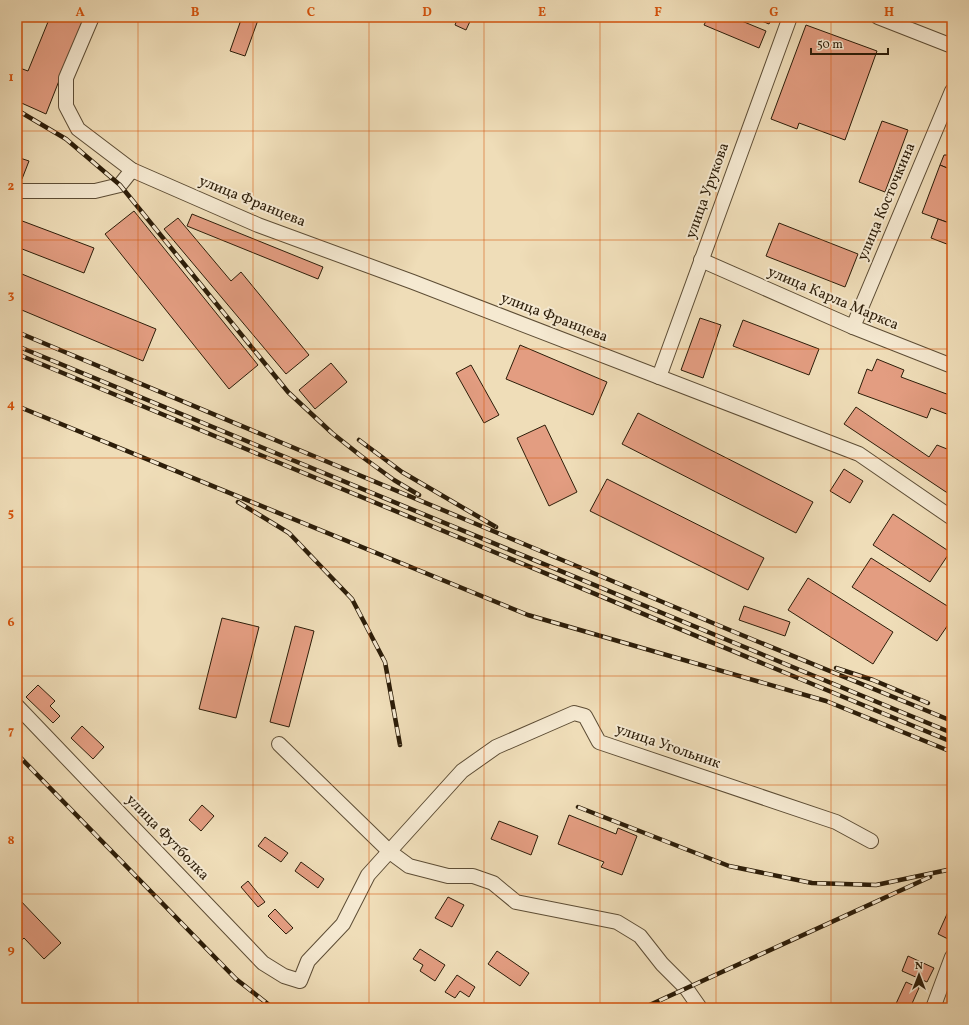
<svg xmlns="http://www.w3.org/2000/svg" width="969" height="1025" font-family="Vollkorn,serif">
<rect width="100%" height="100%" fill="#efddb8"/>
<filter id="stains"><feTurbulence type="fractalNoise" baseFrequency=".005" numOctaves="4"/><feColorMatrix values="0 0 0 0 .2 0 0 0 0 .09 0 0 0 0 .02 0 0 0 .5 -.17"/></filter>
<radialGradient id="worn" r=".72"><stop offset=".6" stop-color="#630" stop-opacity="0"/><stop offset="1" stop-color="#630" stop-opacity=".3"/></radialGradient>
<!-- building -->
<g fill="#e39d81" stroke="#2c1d09">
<polygon points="50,17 84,17 46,114 17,101 17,67 28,71"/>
<polygon points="242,17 248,17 258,20 245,56 230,51"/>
<polygon points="458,17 472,17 466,30 455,25"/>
<polygon points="708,17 732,17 766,31 759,48 704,25"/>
<polygon points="752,17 772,17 769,24"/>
<polygon points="806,25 877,51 845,140 799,123 797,129 771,119"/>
<polygon points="882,121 908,130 885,192 859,182"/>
<polygon points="952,148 952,170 940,165 944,155 949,155"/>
<polygon points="17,157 29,161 22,179 17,177"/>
<polygon points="940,165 952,170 952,224 922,213"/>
<polygon points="134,211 258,365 229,389 105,234"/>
<polygon points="192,214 323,267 318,279 187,226"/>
<polygon points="178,218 231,281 241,272 309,355 286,374 164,229"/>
<polygon points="17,219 94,248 84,273 17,247"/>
<polygon points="938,219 952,224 952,246 931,238"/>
<polygon points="779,223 858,254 845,287 766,256"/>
<polygon points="17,272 156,329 143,361 17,308"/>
<polygon points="700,318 721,325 703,378 681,370"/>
<polygon points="743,320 819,349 809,375 733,346"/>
<polygon points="520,345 607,382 593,415 506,379"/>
<polygon points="877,359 904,370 901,377 952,396 952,416 931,408 927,418 858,393 867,369 872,371"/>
<polygon points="331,363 347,382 315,409 299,390"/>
<polygon points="471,365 499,415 484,423 456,373"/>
<polygon points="856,407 929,457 937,445 952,451 952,496 844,424"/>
<polygon points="638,413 813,502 796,533 622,444"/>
<polygon points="545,425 577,492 549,506 517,438"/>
<polygon points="844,469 863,481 850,503 830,491"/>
<polygon points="607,479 764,558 748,590 590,511"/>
<polygon points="893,514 950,552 930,582 873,545"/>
<polygon points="871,558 952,609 952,619 937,641 852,587"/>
<polygon points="808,578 893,632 873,664 788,610"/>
<polygon points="744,606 790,622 785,636 739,620"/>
<polygon points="222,618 259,627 236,718 199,709"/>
<polygon points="295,626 314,631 289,727 270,722"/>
<polygon points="38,685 55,701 50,706 60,716 53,723 26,697"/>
<polygon points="82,726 104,747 93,759 71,738"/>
<polygon points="202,805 214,816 201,831 189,820"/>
<polygon points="569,815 616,834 618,828 637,836 622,875 601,867 604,862 558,844"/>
<polygon points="499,821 538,836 531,855 491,839"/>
<polygon points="265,837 288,853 281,862 258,846"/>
<polygon points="301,862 324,879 318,888 295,871"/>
<polygon points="248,881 265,902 258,907 241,887"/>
<polygon points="17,897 61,943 44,959 24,938 17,945"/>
<polygon points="448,897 464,905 452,927 435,918"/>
<polygon points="952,903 952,931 948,939 938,934"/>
<polygon points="275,909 293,928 286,934 268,916"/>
<polygon points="420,949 445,965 435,981 420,971 423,965 413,959"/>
<polygon points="497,951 529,973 520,986 488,964"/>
<polygon points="908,956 934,968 927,982 902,971"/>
<polygon points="457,975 475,987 469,997 460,991 455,998 445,992"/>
<polygon points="906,982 919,988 910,1008 894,1008"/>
</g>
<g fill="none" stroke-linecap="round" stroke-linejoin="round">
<defs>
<g id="minor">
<polyline points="92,17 66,78 66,106 78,129 132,170 258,225 413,282 859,454 952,518"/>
<polyline points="878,17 952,46"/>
<polyline points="17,191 95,191 120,185 132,170"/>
<polyline points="701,260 853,327 952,366"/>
<polyline points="853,327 952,91"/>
<polyline points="659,377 790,17"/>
<polyline points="17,706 263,963 284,976 300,981 308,961 343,924 368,875 462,771 496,747 574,713 585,716 599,742 836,822 871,841"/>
<polyline points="279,744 390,852 409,866 448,876 473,876 493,883 516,902 617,922 640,936 662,964 686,988 700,1008"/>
<polyline points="933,1008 952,957"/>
</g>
</defs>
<!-- minor casing -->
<use href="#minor" stroke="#5d4d35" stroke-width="16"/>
<!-- minor -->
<use href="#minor" stroke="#f5e9d1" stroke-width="14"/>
<defs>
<g id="rail">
<polyline points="17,110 66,139 120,185 288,392 332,433 361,456 394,480 419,495"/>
<polyline points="17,332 732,631 952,721"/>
<polyline points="17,346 952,733"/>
<polyline points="17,354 952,742"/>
<polyline points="17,406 528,615 826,701 952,752"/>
<polyline points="359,440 402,472 496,527"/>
<polyline points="238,502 289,533 352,599 385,662 400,745"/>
<polyline points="836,668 873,680 928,703"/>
<polyline points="17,754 236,979 273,1008"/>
<polyline points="578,807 729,866 812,883 876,885 952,869"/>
<polyline points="643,1008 930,877"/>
</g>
</defs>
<!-- rail casing -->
<use href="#rail" stroke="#2c1d09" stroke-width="4.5"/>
<!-- rail -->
<use href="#rail" stroke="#f5e9d1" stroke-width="3" stroke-dasharray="9" stroke-linecap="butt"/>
</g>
<!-- grid -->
<path fill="none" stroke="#d5530c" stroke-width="1" stroke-opacity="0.55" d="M138 17V1008M253 17V1008M369 17V1008M484 17V1008M600 17V1008M716 17V1008M831 17V1008M17 131H952M17 240H952M17 349H952M17 458H952M17 567H952M17 676H952M17 785H952M17 894H952"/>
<g text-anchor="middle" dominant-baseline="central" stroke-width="4" stroke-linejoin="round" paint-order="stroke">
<!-- street labels -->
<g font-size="15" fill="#2c1d09" stroke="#f5e9d1">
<text transform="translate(708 191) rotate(-70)">улица Урукова</text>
<text transform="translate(252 202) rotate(22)">улица Францева</text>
<text transform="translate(887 202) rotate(-67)">улица Косточкина</text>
<text transform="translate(833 299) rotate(23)">улица Карла Маркса</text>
<text transform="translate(554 318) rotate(21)">улица Францева</text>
<text transform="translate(668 747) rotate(19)">улица Угольник</text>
<text transform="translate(167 838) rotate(46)">улица Футболка</text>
</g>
</g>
<!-- margin -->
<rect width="969" height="1025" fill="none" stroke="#efddb8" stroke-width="44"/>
<!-- north arrow -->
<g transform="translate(919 975)" stroke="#f5e9d1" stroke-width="3" paint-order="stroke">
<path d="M0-3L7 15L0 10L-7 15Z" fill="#2c1d09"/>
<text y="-6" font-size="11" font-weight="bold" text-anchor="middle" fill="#2c1d09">N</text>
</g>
<!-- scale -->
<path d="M811 48v6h77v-6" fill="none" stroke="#2c1d09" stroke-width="2"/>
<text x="817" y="48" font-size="12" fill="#2c1d09" stroke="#f5e9d1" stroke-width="3" paint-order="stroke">50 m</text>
<rect x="22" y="22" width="925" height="981" fill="none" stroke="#d5530c" stroke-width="1.5"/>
<g font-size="13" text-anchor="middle" font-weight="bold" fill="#d5530c">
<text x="80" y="16">A</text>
<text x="195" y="16">B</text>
<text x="311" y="16">C</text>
<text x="427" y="16">D</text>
<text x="542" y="16">E</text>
<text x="658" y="16">F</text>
<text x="774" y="16">G</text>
<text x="889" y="16">H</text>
<text x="11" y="81">1</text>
<text x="11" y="190">2</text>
<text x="11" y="299">3</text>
<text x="11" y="408">4</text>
<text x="11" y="517">5</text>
<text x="11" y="626">6</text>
<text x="11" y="735">7</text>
<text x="11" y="844">8</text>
<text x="11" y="953">9</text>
</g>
<rect width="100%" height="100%" filter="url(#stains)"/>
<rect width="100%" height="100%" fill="url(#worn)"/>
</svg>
